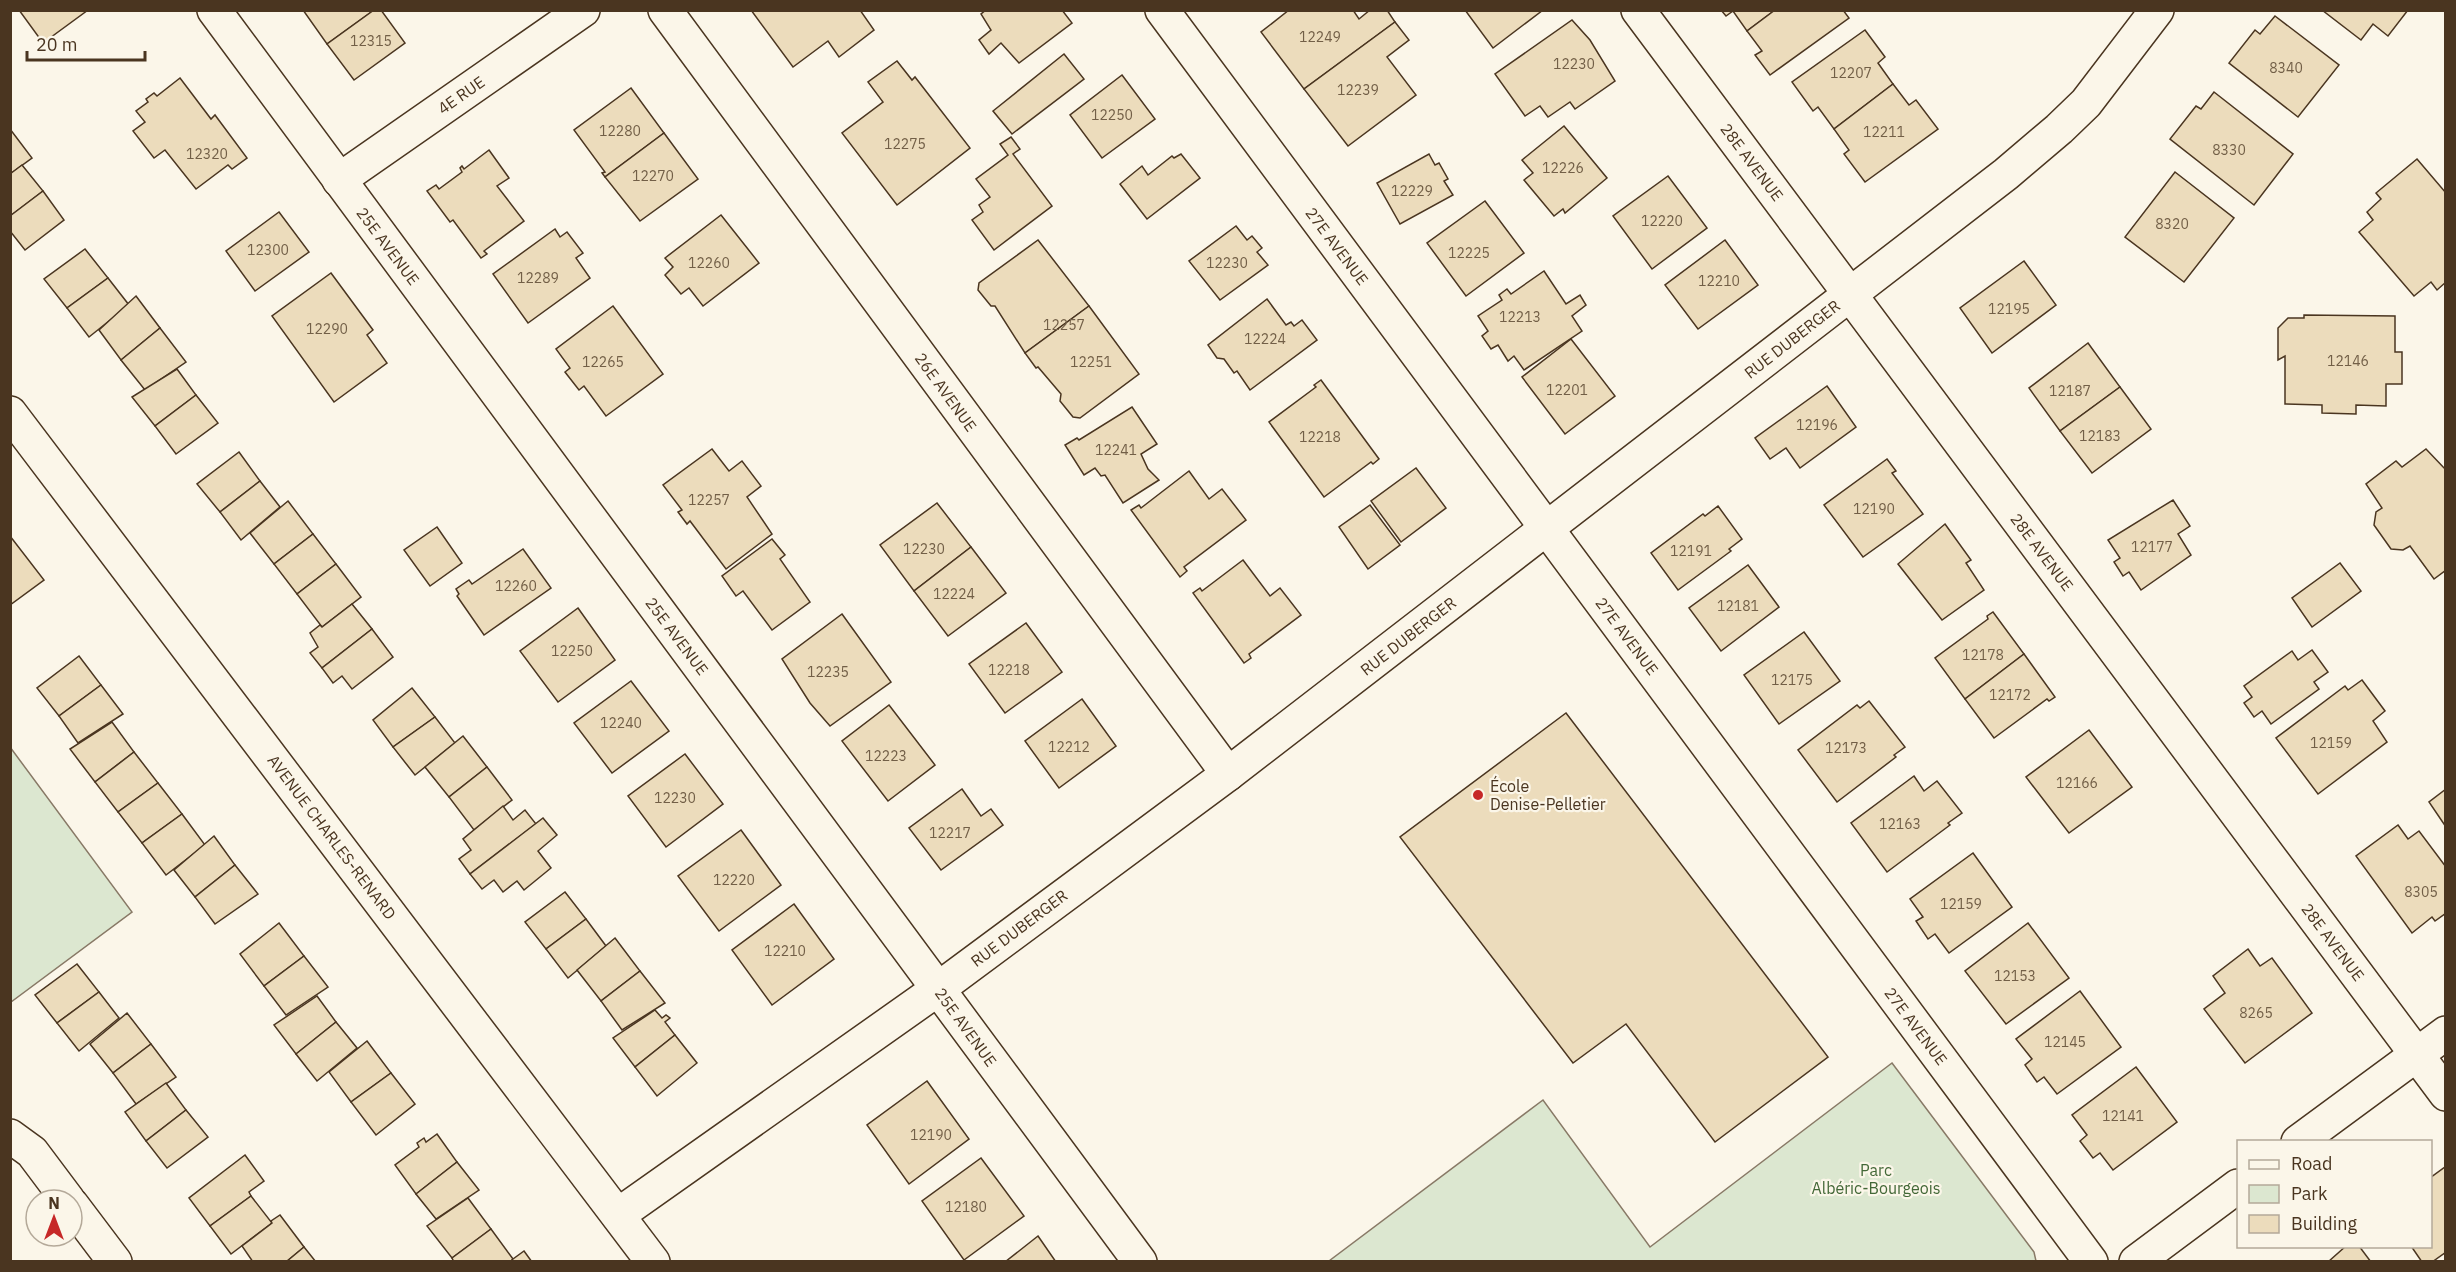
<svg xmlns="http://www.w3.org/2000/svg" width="2456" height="1272" font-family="'IBM Plex Sans',sans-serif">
<rect width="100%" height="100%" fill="#fbf6e9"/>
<!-- green -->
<g fill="#dce7d0" stroke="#887966" stroke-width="1.5">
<polygon points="10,747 132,912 11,1002 10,1002"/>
<polygon points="1892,1063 2034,1252 2036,1261 1329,1261 1543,1100 1650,1247"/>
</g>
<!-- building -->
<g fill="#ecdcbc" stroke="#4a3520" stroke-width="1.5">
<polygon points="19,10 88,10 43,43"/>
<polygon points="303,10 374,10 327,44"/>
<polygon points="374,10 381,10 405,43 354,80 327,44"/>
<polygon points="751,10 860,10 874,30 839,57 828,41 793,67"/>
<polygon points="986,10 1062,10 1072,23 1019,63 1001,43 989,54 979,40 991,30 981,14"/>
<polygon points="1289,10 1353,10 1359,19 1370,10 1387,10 1395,22 1304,89 1261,32"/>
<polygon points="1465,10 1543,10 1493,48"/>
<polygon points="1721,10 1775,10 1747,31 1733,11 1726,16"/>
<polygon points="1775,10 1843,10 1849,18 1770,75 1755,55 1762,51 1747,31"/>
<polygon points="2322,10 2408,10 2388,36 2373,24 2361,40"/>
<polygon points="2275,16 2339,65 2298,117 2229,63 2255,30 2260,34"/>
<polygon points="1572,20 1590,40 1615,81 1575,109 1570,102 1548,117 1540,106 1525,116 1495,74"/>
<polygon points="1395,22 1409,40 1387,57 1416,95 1348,146 1304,89"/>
<polygon points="1865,30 1885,57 1878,63 1893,84 1834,129 1818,107 1813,111 1792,82"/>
<polygon points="1064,54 1084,79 1012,134 993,111"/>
<polygon points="897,61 912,80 915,77 970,148 897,205 842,133 883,102 868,82"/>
<polygon points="1122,75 1155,119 1102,158 1070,115"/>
<polygon points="180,78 211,119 215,115 247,158 232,169 228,165 196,189 165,150 154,158 133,131 145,122 136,111 148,102 146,99 154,93 157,96"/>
<polygon points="1893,84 1909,105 1916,100 1938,129 1865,182 1844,154 1849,150 1834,129"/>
<polygon points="631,88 664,133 605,177 602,173 605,172 574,130"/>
<polygon points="2214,92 2293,154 2254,205 2170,139 2196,106 2201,109"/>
<polygon points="1564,126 1607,178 1565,213 1563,209 1554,216 1524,180 1533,173 1522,160"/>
<polygon points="10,129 32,158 10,174"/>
<polygon points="664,133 698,179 640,221 605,177"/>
<polygon points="1011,137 1020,149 1013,154 1052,206 994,250 972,220 983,212 979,205 990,197 976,179 1008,155 1000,144"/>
<polygon points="489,150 509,178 497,186 524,221 484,251 487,254 481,258 453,220 450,222 427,191 436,185 439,189 462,172 460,168 462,166 464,169"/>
<polygon points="1181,154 1200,178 1147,219 1120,184 1142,166 1148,175 1172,156 1174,158"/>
<polygon points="1429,154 1435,165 1439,163 1448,179 1444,181 1453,195 1400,224 1377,183"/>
<polygon points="2417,159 2446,193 2446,282 2437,290 2431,282 2414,296 2359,232 2373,220 2367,212 2381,199 2376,193"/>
<polygon points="22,165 43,191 10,216 10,174"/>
<polygon points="2175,172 2234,218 2184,282 2125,237"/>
<polygon points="1668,176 1707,228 1652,269 1613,216"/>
<polygon points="43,191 64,220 25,250 10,231 10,216"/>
<polygon points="1485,201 1524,253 1466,296 1427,243"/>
<polygon points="279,212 309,252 255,291 226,251"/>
<polygon points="721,215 759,263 703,306 689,288 681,294 665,275 673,267 665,258"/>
<polygon points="1236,226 1247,240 1252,236 1262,248 1257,252 1268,265 1220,300 1189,261"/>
<polygon points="555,229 560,237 567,232 583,253 576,258 590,278 528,323 493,274"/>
<polygon points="1038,240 1089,306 1025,353 995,306 991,306 978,290 979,283"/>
<polygon points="1725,240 1758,285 1698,329 1665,285"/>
<polygon points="85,249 108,278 67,308 44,279"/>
<polygon points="2024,261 2056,305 1992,353 1960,308"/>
<polygon points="1544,271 1566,304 1580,295 1586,305 1572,316 1582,331 1524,370 1514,356 1508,361 1498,345 1491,349 1482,336 1488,331 1478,316 1502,300 1499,295 1507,289 1511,294"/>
<polygon points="331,273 373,330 367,335 387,363 334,402 272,316"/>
<polygon points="108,278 129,305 89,337 67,308"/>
<polygon points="136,296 160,328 121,360 99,330"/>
<polygon points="1267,299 1286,325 1291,322 1294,326 1302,320 1317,340 1250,390 1237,371 1234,373 1224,359 1217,358 1208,345"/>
<polygon points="613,306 663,374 606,416 584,386 579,390 565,372 570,368 556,349"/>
<polygon points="1089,306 1139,374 1080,418 1073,417 1060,401 1061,394 1038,367 1036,368 1025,353"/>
<polygon points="2304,315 2395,316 2395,352 2402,352 2402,384 2386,384 2386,406 2356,405 2356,414 2322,413 2322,405 2285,404 2285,356 2278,360 2278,328 2288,318 2304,318"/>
<polygon points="160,328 186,362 145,390 121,360"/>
<polygon points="1571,339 1615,396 1565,434 1522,377"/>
<polygon points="2088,343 2120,387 2060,431 2029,388"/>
<polygon points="177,369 196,395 155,426 132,397"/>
<polygon points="1321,380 1379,459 1373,464 1371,462 1324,497 1269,422 1316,387 1314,385"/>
<polygon points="1827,386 1856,427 1800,468 1786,448 1770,459 1755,438"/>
<polygon points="2120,387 2151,429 2092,473 2060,431"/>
<polygon points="196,395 218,423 176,454 155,426"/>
<polygon points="1132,407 1157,444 1141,454 1148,469 1159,480 1123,503 1105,475 1101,476 1095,468 1084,475 1065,445 1077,438 1079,440"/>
<polygon points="712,449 729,471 742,461 761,486 747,497 772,534 726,569 690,521 687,524 678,512 682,510 663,485"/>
<polygon points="2426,449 2446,470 2446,570 2434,579 2410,546 2403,550 2391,549 2374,525 2376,512 2382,508 2366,484 2396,461 2402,467"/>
<polygon points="239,452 260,481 220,512 197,484"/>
<polygon points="1887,459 1896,471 1892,473 1923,514 1863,557 1824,505"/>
<polygon points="1416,468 1446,508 1401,542 1371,501"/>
<polygon points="1189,471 1209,499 1222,489 1246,520 1184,567 1187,571 1180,577 1131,510 1139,505 1141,508"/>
<polygon points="260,481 280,507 241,540 220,512"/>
<polygon points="2173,500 2190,526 2178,534 2191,555 2141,590 2129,572 2123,576 2114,562 2120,558 2108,540"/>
<polygon points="288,501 313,534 274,564 250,533"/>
<polygon points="937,503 971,547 914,591 880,545"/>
<polygon points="1370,505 1400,545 1368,569 1339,527"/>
<polygon points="1718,506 1742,539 1729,549 1731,551 1678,590 1651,553 1703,514 1705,516"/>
<polygon points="1945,524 1971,560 1966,563 1984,590 1942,620 1898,564"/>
<polygon points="437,527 462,563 430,586 404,550"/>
<polygon points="313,534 336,564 297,594 274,564"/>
<polygon points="10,536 44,580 10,605"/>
<polygon points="772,539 785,555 780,559 810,602 772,630 743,591 736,596 722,576"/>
<polygon points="971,547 1006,593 948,636 914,591"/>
<polygon points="523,549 551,588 484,635 457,596 459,594 456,589 469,580 472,584"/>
<polygon points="1243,560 1270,596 1280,588 1301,615 1249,654 1251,658 1244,663 1193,593 1200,588 1202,591"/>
<polygon points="2340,563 2361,591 2312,627 2292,598"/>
<polygon points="336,564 361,597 322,627 297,594"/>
<polygon points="1748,565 1779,607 1721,651 1689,608"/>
<polygon points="352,604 372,629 322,668 310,653 318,647 310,633 320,625 322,627"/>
<polygon points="578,608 615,660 558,702 520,651"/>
<polygon points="1993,612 2024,654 1965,699 1935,658 1988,619 1987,616"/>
<polygon points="842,614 891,682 830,726 810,703 782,659"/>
<polygon points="1026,623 1062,672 1005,713 969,664"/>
<polygon points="372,629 393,657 352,689 342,676 333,683 322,668"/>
<polygon points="1804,632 1840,681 1779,724 1744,675"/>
<polygon points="2312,650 2328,672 2314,682 2319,689 2271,724 2262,711 2254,717 2244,703 2252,697 2244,686 2292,651 2298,660"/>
<polygon points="2024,654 2055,697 2049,701 2047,699 1994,738 1965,699"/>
<polygon points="79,656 101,685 59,716 37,688"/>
<polygon points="2362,680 2385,711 2373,721 2387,742 2318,794 2276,738 2345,686 2348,690"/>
<polygon points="631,681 669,731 612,773 574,723"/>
<polygon points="101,685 123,714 78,743 59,716"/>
<polygon points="412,688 435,717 393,747 373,720"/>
<polygon points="1082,699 1116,746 1059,788 1025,741"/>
<polygon points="1869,701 1905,747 1894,755 1896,757 1837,802 1798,750 1857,705 1860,708"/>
<polygon points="889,705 935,765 888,801 842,741"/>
<polygon points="1566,713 1828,1057 1715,1142 1626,1024 1573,1063 1400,837"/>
<polygon points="435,717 455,743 415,775 393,747"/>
<polygon points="112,722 134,752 95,782 70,749"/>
<polygon points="2089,730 2132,787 2069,833 2026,777"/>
<polygon points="463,736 487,767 449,797 425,767"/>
<polygon points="134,752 158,783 118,812 95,782"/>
<polygon points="685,754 723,804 666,847 628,796"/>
<polygon points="487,767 512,800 474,830 449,797"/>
<polygon points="1914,776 1924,791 1937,781 1962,813 1948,823 1950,825 1887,872 1851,823"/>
<polygon points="158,783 182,814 142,843 118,812"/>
<polygon points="962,789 981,816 991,809 1003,825 941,870 909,828"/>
<polygon points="2446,789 2446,827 2429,802"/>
<polygon points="503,806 513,820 525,810 536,824 470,874 459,859 471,850 463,839"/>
<polygon points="182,814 205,845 166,875 142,843"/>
<polygon points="543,818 557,835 538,851 551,868 524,890 517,881 503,892 494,880 482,889 470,874"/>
<polygon points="2398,825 2408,839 2419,831 2446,867 2446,913 2435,921 2432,917 2412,933 2356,856"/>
<polygon points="741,830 781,885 719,931 678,876"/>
<polygon points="214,836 235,865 195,897 174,870"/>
<polygon points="1973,853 2012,907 1949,953 1935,934 1928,939 1916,921 1923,917 1910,899"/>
<polygon points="235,865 258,894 215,924 195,897"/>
<polygon points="565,892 586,919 546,949 525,922"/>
<polygon points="794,904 834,959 772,1005 732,950"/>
<polygon points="586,919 606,946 568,978 546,949"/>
<polygon points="279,923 304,956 264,986 240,954"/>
<polygon points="2028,923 2069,978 2006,1024 1965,971"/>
<polygon points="615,938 640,971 601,1001 577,970"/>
<polygon points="2248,949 2260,966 2272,958 2312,1013 2245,1063 2204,1009 2225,993 2213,976"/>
<polygon points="304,956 328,987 286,1015 264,986"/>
<polygon points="77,964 99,992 57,1023 35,995"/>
<polygon points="640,971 665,1003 622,1030 601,1001"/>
<polygon points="2080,991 2121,1047 2057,1094 2044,1077 2037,1082 2025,1065 2032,1059 2016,1039"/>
<polygon points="99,992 119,1018 79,1051 57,1023"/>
<polygon points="317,996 336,1022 296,1054 274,1025"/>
<polygon points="655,1010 662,1018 666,1015 670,1018 665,1022 675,1035 635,1067 613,1038"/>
<polygon points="127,1013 151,1044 113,1073 90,1044"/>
<polygon points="336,1022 357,1048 317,1081 296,1054"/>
<polygon points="675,1035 697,1063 657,1096 635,1067"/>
<polygon points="367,1041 391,1073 351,1102 329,1072"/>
<polygon points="151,1044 176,1077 136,1104 113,1073"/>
<polygon points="2136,1067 2177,1122 2113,1170 2100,1153 2093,1158 2080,1141 2087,1135 2072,1115"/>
<polygon points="391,1073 415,1104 376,1135 351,1102"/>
<polygon points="927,1081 969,1139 909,1184 867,1125"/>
<polygon points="166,1083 186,1110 146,1141 125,1112"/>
<polygon points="186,1110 208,1137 167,1168 146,1141"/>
<polygon points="437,1134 457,1162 416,1194 395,1165 419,1147 417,1143 424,1138 426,1142"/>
<polygon points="245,1155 264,1181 249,1192 251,1196 210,1226 189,1198"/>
<polygon points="981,1158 1024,1216 964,1260 922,1201"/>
<polygon points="457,1162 479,1190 436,1219 416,1194"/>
<polygon points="2445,1167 2446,1252 2432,1262 2422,1262 2411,1246 2430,1246 2430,1178"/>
<polygon points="251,1196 272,1223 231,1254 210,1226"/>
<polygon points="468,1198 491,1229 452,1258 427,1226"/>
<polygon points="280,1215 304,1247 286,1262 253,1262 242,1246 272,1223 271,1221"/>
<polygon points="491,1229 513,1259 510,1262 454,1262 452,1258"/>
<polygon points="1038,1236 1056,1262 1005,1262"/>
<polygon points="2346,1246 2359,1246 2371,1262 2328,1262"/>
<polygon points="304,1247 316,1262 286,1262"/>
<polygon points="524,1251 532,1262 510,1262 513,1259"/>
</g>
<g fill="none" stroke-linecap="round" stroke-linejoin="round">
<defs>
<g id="street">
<polyline points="214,10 1140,1262"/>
<polyline points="665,10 1228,774"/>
<polyline points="1162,10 2091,1262"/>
<polyline points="1638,10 2446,1094"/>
<polyline points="339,180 583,10"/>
<polyline points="10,413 653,1262"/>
<polyline points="10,1136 32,1152 68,1200"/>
<polyline points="72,1205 115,1262"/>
<polyline points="618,1215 938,989 1228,774 2006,174 2059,129 2086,103 2157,10"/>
</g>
<g id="secondary">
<polyline points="2298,1142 2446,1033"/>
<polyline points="2136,1262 2238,1186"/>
</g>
</defs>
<!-- street casing -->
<use href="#street" stroke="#4a3520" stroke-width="36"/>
<!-- secondary casing -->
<use href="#secondary" stroke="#4a3520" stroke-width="36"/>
<!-- street -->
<use href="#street" stroke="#fbf6e9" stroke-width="33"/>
<!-- secondary -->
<use href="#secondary" stroke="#fbf6e9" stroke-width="33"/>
</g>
<!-- markers -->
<circle fill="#c62828" stroke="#fbf6e9" stroke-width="2" cx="1478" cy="795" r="6"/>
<g text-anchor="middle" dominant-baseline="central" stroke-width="4.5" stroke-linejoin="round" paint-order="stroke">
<!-- number labels -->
<g font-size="14" fill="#725f47">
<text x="1320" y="37">12249</text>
<text x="371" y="41">12315</text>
<text x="1574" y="64">12230</text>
<text x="2286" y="68">8340</text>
<text x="1851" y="73">12207</text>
<text x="1358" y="90">12239</text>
<text x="1112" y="115">12250</text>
<text x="620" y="131">12280</text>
<text x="1884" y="132">12211</text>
<text x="905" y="144">12275</text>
<text x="2229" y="150">8330</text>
<text x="207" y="154">12320</text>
<text x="1563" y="168">12226</text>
<text x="653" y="176">12270</text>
<text x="1412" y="191">12229</text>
<text x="1662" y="221">12220</text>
<text x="2172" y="224">8320</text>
<text x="268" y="250">12300</text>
<text x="1469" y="253">12225</text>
<text x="709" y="263">12260</text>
<text x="1227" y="263">12230</text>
<text x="538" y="278">12289</text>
<text x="1719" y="281">12210</text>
<text x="2009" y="309">12195</text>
<text x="1520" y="317">12213</text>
<text x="1064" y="325">12257</text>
<text x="327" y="329">12290</text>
<text x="1265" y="339">12224</text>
<text x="2348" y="361">12146</text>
<text x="603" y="362">12265</text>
<text x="1091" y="362">12251</text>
<text x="1567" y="390">12201</text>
<text x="2070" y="391">12187</text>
<text x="1817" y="425">12196</text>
<text x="2100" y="436">12183</text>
<text x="1320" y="437">12218</text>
<text x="1116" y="450">12241</text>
<text x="709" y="500">12257</text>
<text x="1874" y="509">12190</text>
<text x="2152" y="547">12177</text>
<text x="924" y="549">12230</text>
<text x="1691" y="551">12191</text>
<text x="516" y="586">12260</text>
<text x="954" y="594">12224</text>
<text x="1738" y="606">12181</text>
<text x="572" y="651">12250</text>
<text x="1983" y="655">12178</text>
<text x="1009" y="670">12218</text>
<text x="828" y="672">12235</text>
<text x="1792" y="680">12175</text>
<text x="2010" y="695">12172</text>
<text x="621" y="723">12240</text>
<text x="2331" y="743">12159</text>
<text x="1069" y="747">12212</text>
<text x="1846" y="748">12173</text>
<text x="886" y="756">12223</text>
<text x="2077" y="783">12166</text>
<text x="675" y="798">12230</text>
<text x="1900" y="824">12163</text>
<text x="950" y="833">12217</text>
<text x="734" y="880">12220</text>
<text x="2421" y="892">8305</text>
<text x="1961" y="904">12159</text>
<text x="785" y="951">12210</text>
<text x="2015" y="976">12153</text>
<text x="2256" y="1013">8265</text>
<text x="2065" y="1042">12145</text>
<text x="2123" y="1116">12141</text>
<text x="931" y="1135">12190</text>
<text x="966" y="1207">12180</text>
</g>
<!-- street labels -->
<g font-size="16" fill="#4a3520" stroke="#fbf6e9">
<text transform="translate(461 95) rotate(-35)">4E RUE</text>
<text transform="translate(1752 162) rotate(53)">28E AVENUE</text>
<text transform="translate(388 246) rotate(53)">25E AVENUE</text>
<text transform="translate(1337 246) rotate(53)">27E AVENUE</text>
<text transform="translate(1792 339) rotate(-38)">RUE DUBERGER</text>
<text transform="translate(946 392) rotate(54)">26E AVENUE</text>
<text transform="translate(2042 552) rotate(53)">28E AVENUE</text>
<text transform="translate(677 636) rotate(53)">25E AVENUE</text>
<text transform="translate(1408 636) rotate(-38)">RUE DUBERGER</text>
<text transform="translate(1627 636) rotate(53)">27E AVENUE</text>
<text transform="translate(332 837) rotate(53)">AVENUE CHARLES-RENARD</text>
<text transform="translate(1019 928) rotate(-37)">RUE DUBERGER</text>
<text transform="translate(2333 942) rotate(53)">28E AVENUE</text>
<text transform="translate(1916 1026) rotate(53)">27E AVENUE</text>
<text transform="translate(966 1027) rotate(54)">25E AVENUE</text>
</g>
<!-- poi labels -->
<g font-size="16" fill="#4a3520" stroke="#fbf6e9" text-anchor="start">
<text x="1490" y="786">École<tspan x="1490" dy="18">Denise-Pelletier</tspan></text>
</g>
<!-- park labels -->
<g font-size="16" fill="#436837" stroke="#fbf6e9">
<text x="1876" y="1170">Parc<tspan x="1876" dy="18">Albéric-Bourgeois</tspan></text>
</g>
</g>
<!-- border -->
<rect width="2456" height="1272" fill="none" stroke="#4a3520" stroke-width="24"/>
<!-- legend -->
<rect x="2237" y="1140" width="195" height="108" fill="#fbf6e9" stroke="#b4a999" stroke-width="1.5"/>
<rect x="2249" y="1160" width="30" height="9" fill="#fbf6e9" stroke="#b4a999" stroke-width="1.5"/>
<text x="2291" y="1170" font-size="18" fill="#4a3520">Road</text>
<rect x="2249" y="1185" width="30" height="18" fill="#dce7d0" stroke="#b4a999" stroke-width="1.5"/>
<text x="2291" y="1200" font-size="18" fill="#4a3520">Park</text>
<rect x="2249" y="1215" width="30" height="18" fill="#ecdcbc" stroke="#b4a999" stroke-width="1.5"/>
<text x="2291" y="1230" font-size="18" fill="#4a3520">Building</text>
<!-- north arrow -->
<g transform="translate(54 1218)"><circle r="28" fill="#fbf6e9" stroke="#b4a999" stroke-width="1.5"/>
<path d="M0-4.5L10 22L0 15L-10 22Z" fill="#c62828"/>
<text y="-9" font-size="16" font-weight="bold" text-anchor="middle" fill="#4a3520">N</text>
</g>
<!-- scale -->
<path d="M27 51v9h118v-9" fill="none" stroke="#4a3520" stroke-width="3"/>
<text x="36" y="51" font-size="18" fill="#4a3520" stroke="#fbf6e9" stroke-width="4.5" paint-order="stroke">20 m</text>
</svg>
